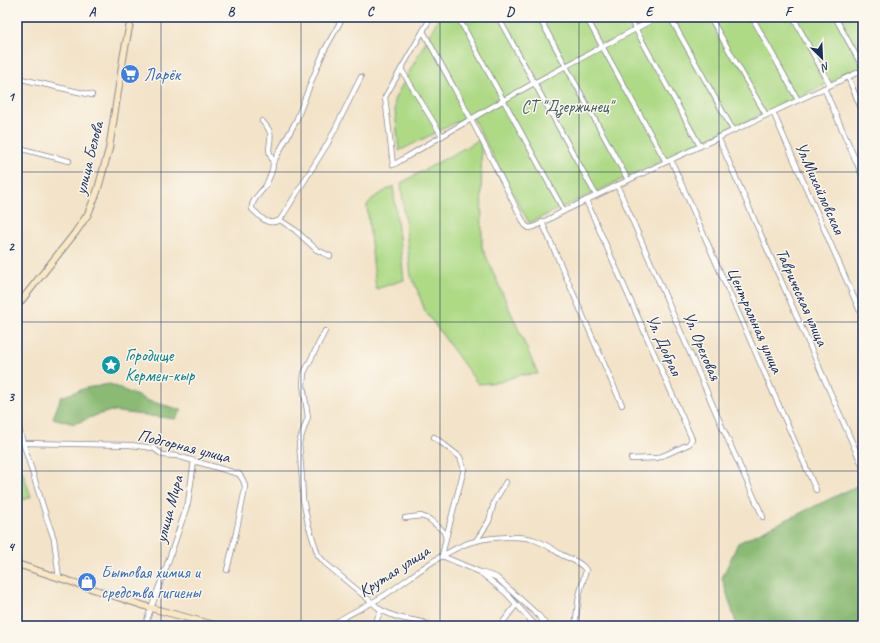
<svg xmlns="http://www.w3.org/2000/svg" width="880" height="643" font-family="Caveat,sans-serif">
<rect width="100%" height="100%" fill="#fbf7ec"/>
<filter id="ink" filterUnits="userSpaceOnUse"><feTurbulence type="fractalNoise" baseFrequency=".025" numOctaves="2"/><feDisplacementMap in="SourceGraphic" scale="8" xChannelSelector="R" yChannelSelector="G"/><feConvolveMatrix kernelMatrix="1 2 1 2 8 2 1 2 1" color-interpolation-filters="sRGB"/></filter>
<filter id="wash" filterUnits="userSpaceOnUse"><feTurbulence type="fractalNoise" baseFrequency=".012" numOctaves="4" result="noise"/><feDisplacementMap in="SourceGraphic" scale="16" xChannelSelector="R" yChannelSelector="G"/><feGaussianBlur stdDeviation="0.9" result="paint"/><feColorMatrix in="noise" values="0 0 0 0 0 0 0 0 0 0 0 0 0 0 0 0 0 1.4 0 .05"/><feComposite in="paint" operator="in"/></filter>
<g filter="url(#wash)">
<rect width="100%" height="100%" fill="#f3e3c8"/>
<!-- green -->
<g fill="#aeda86" stroke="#648472">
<polygon points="439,17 863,17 863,67 529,223 471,115 399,151 394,100"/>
<polygon points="481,139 482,247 538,374 519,375 500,382 478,384 425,311 417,289 411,276 401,183"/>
<polygon points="393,186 404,280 376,289 367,205 372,199"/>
<polygon points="22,470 31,497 17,502 17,472"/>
</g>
<!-- forest -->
<g fill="#8aba73" stroke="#527468">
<polygon points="110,384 149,401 182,410 175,419 111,411 97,415 74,424 53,418 61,397 86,388"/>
<polygon points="863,483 863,626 737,626 722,578 738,543"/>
</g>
</g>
<g filter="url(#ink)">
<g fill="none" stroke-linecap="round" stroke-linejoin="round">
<defs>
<g id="street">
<path d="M431 17 385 97 393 165C440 137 487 109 536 82 576 60 617 40 657 17"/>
<polyline points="458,17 564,211"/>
<polyline points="498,17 596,195"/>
<polyline points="539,17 628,180"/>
<polyline points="586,17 666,162"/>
<polyline points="629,17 700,146"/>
<polyline points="670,17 733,130"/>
<polyline points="710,17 766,115"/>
<polyline points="752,17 798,100"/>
<polyline points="793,17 830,85"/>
<polyline points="835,17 863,68"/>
<polyline points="423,31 471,119 525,225 529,228 534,227 564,211 666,162 863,70"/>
<polyline points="401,69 442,136"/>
<polyline points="848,77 863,113"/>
<polyline points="17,78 92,95"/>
<polyline points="824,88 863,177"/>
<polyline points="773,112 863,318"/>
<path d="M262 121C273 133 271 134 269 149 269 155 273 159 273 164 273 171 269 179 266 185 262 192 250 201 252 209 261 217 267 227 280 220L295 230 317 250 330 256"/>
<polyline points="718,137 863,467"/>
<polyline points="17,150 26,150 69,161"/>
<polyline points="671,160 816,490"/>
<polyline points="273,163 296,121 314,75 324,51 343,17"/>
<polyline points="617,185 720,422 763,517"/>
<polyline points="586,200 692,439 689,444 667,454 657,458 631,459"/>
<polyline points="280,220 328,143 361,77"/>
<polyline points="542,222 622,405"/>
<path d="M325 331 304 373 303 385 308 417 299 443 302 479 303 499 308 524 318 555 325 563 381 610C389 614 397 618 406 619 415 621 423 621 431 626"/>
<polyline points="17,423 47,519 54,539 59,578"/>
<polyline points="434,437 460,457 464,469 446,538 442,556"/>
<polyline points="23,443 131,445 153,448 163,455 177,456 239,474 243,480 245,486 244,494 236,533 227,570"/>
<polyline points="405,518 421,516 429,519 441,529 444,532 446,538"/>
<polyline points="476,541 489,521 494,502 506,482"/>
<path d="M442 556C453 550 464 543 476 541 492 537 520 535 535 540 544 543 554 550 562 555 570 559 581 562 586 570L579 596 575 626"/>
<polyline points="481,573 506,593 536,626"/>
<polyline points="145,626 151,608 166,568 188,503 194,461"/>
<path d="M331 626C348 613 368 606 385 595 405 582 422 567 442 556L480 572 496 577 539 616 547 626"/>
<polyline points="374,626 381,610"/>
<polyline points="500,626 516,605"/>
</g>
<g id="secondary">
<polyline points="17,306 75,233 88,214 97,192 109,149 124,53 130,23 132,17"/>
<polyline points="17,564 151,608 218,626"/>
</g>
</defs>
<!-- street casing -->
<use href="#street" stroke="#878993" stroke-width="6"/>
<!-- secondary casing -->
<use href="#secondary" stroke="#878993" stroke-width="8"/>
<!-- street -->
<use href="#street" stroke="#fff" stroke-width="4.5"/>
<!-- secondary -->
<use href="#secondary" stroke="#fae7c3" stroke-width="6"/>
</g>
</g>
<!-- grid -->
<path fill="none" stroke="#1b2f5e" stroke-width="1" stroke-opacity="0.55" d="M161 17V626M301 17V626M440 17V626M579 17V626M719 17V626M17 172H863M17 322H863M17 471H863"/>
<!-- icons -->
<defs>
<symbol id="supermarket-disc" viewBox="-11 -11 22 22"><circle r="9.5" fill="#3f7fe0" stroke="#fbf7ec"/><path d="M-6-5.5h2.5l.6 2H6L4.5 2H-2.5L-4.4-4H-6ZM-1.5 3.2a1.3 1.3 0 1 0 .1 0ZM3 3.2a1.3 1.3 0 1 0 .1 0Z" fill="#fff"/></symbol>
<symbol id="sight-disc" viewBox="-11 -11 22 22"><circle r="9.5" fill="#0f9aa8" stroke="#fbf7ec"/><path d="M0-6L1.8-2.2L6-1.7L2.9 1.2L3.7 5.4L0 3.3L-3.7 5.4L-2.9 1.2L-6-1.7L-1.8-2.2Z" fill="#fff"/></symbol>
<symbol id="shop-disc" viewBox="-11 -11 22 22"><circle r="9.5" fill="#3f7fe0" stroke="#fbf7ec"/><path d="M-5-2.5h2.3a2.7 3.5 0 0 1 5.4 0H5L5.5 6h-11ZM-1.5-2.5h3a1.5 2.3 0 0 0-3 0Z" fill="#fff"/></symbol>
</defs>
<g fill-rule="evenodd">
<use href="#supermarket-disc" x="119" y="63" width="22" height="22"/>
<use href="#sight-disc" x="100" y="354" width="22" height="22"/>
<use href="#shop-disc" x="76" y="571" width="22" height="22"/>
</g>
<g text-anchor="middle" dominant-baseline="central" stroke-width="3" stroke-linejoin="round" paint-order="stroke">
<!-- shop labels -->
<g font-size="17" fill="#366cbe" stroke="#fbf7ec" text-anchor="start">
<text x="144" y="74">Ларёк</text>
<text x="101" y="572">Бытовая химия и<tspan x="101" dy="20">средства гигиены</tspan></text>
</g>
<!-- park labels -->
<g font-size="17" fill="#405a68" stroke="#fbf7ec">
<text x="567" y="106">СТ "Дзержинец"</text>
</g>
<!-- street labels -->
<g font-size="17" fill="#1b2f5e" stroke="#fbf7ec">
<text transform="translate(89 158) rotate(-76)">улица Белова</text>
<text transform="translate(820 188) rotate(66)">Ул.Михайловская</text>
<text transform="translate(802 297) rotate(66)">Таврическая улица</text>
<text transform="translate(755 320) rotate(66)">Центральная улица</text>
<text transform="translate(664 345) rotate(66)">Ул. Добрая</text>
<text transform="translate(702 346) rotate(67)">Ул. Ореховая</text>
<text transform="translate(184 446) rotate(14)">Подгорная улица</text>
<text transform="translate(169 509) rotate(-75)">улица Мира</text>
<text transform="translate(394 571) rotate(-33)">Крутая улица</text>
</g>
<!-- culture labels -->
<g font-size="17" fill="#0d838f" stroke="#fbf7ec" text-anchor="start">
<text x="125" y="355">Городище<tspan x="125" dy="20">Кермен-кыр</tspan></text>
</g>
</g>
<!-- margin -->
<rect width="880" height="643" fill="none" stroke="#fbf7ec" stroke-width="44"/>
<!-- north arrow -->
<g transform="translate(822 58) rotate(156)" stroke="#fbf7ec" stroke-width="3" paint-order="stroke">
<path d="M0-3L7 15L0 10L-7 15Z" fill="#1b2f5e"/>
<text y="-6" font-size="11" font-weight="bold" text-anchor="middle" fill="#1b2f5e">N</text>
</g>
<rect x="22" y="22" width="836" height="599" fill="none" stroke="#1b2f5e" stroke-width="1.5"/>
<g font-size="13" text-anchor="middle" font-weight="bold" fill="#1b2f5e">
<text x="92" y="16">A</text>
<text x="231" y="16">B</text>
<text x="370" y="16">C</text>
<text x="510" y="16">D</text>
<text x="649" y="16">E</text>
<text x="788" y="16">F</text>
<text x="11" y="101">1</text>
<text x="11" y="251">2</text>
<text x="11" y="401">3</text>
<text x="11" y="551">4</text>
</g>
</svg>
